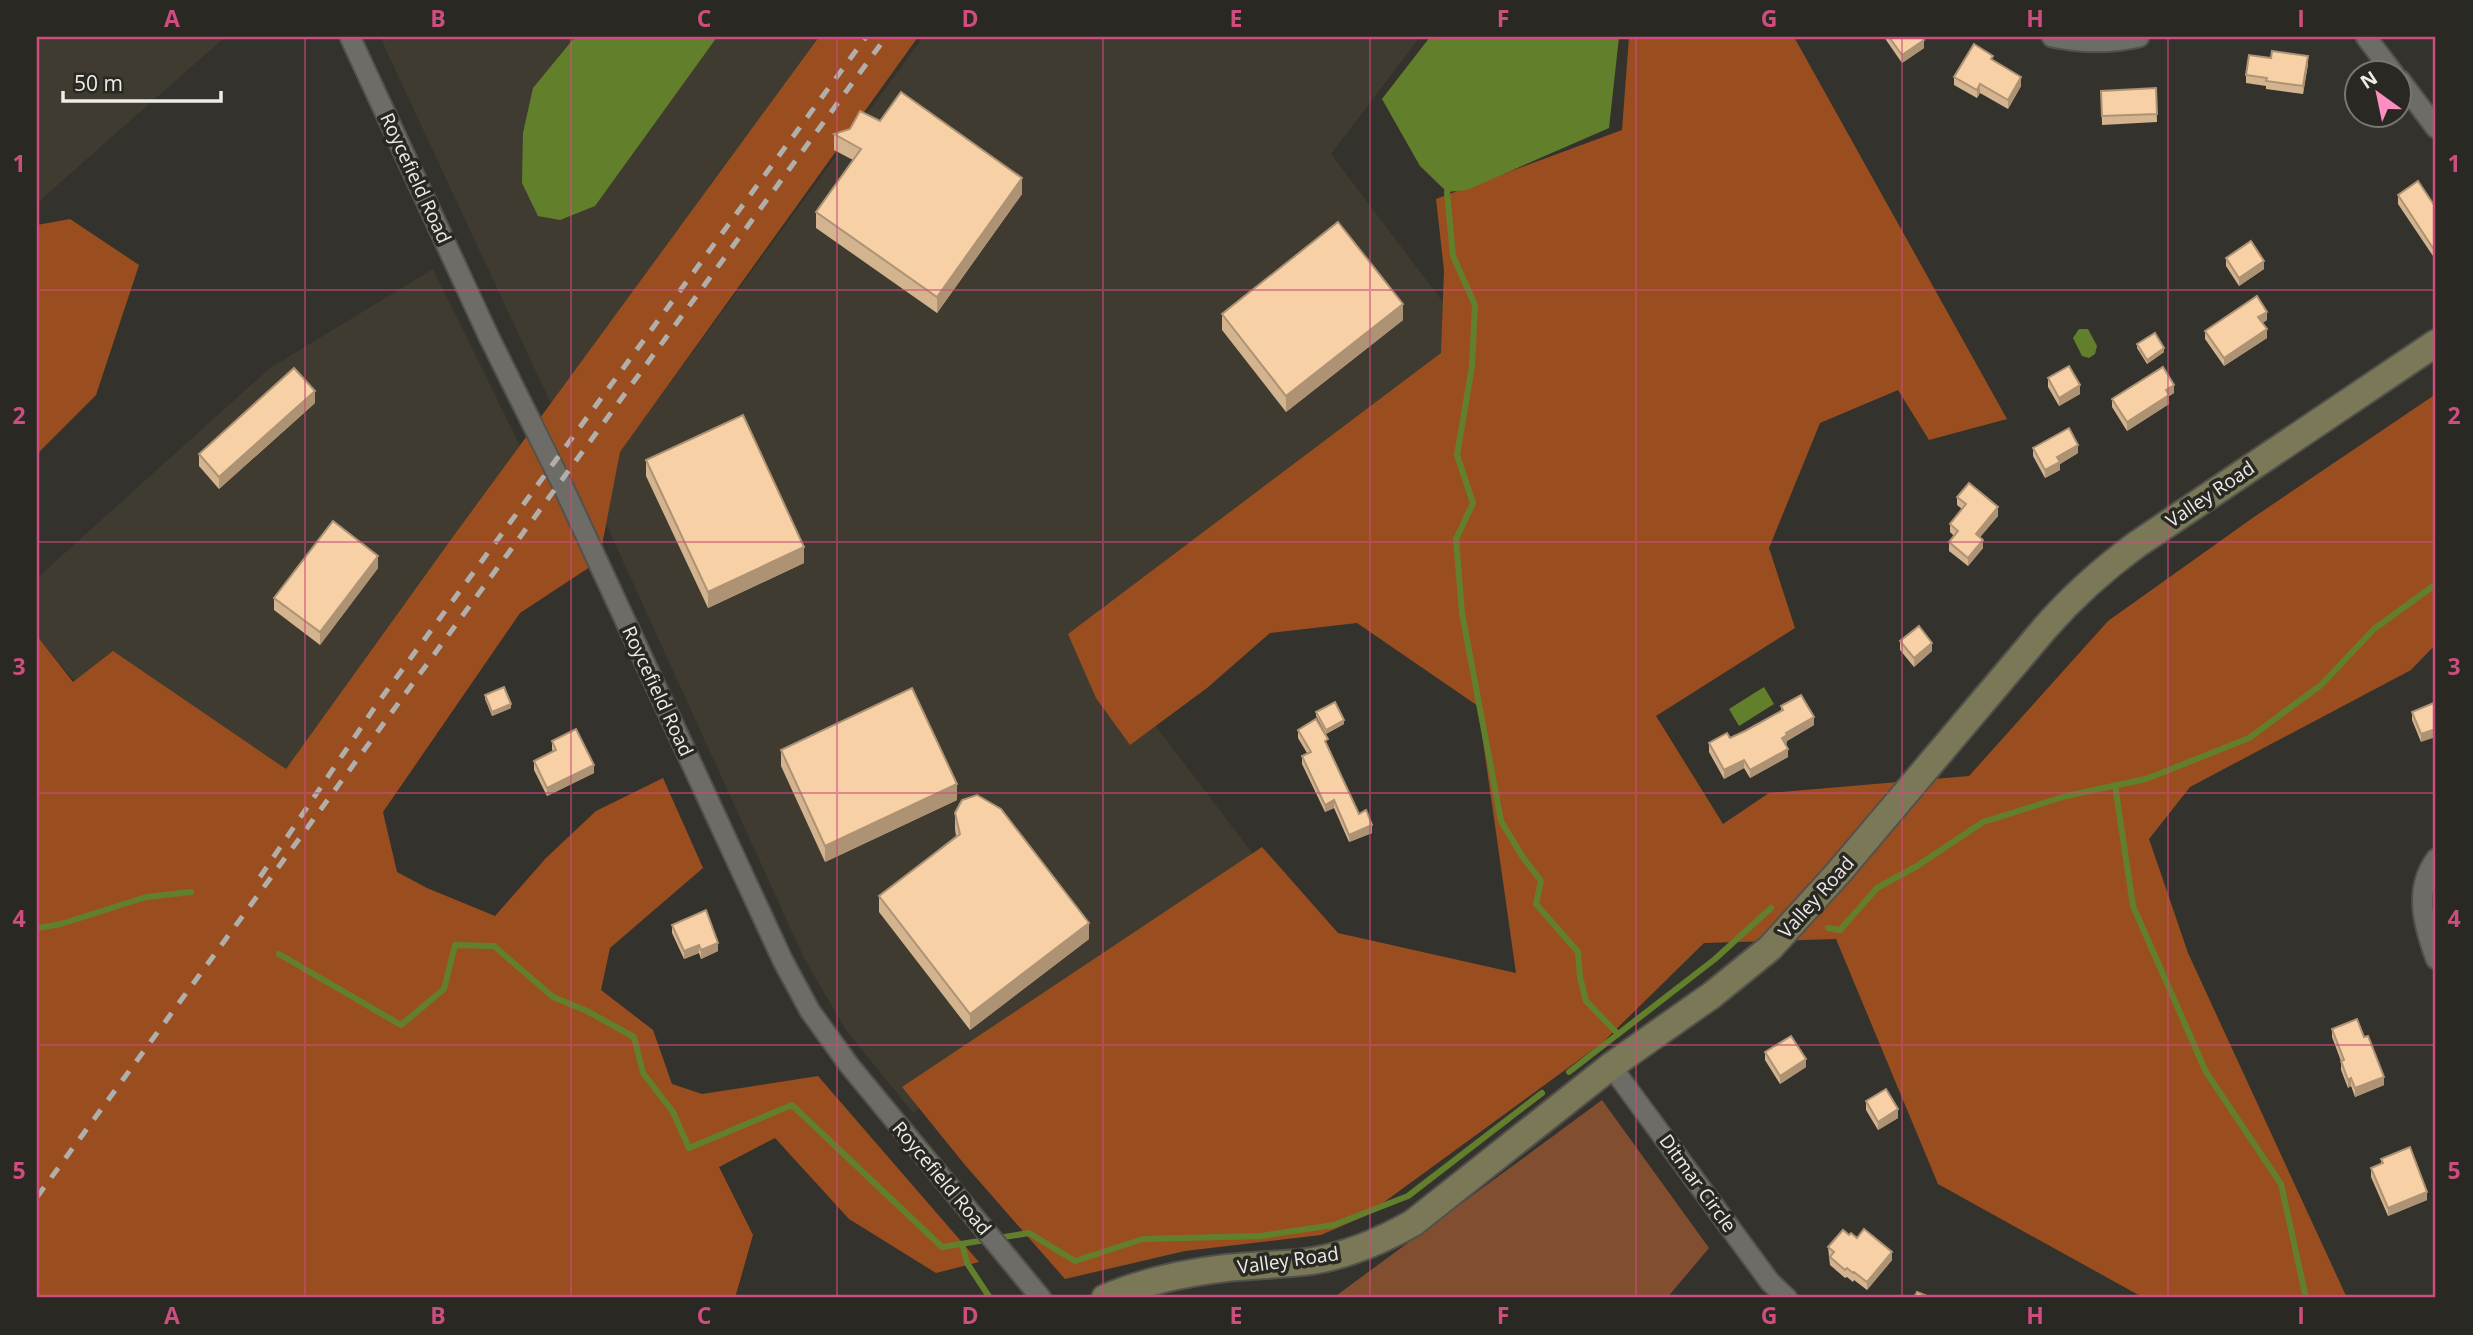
<svg xmlns="http://www.w3.org/2000/svg" width="2473" height="1335" font-family="'Open Sans',sans-serif">
<rect width="100%" height="100%" fill="#34322d"/>
<!-- built -->
<g fill="#3f3b30">
<polygon points="37,37 225,37 37,203"/>
<polygon points="380,37 825,37 553,408"/>
<polygon points="923,37 1420,37 1331,154 1467,334 1083,630 1259,862 913,1113 846,1030 805,960 591,491"/>
<polygon points="433,269 524,454 285,779 79,686 37,637 37,578 270,368"/>
</g>
<!-- green -->
<polygon fill="#824e30" points="1602,1100 1709,1248 1667,1298 1333,1298"/>
<!-- forest -->
<g fill="#9a4e1f">
<polygon points="819,37 918,37 620,452 599,561 520,613 383,812 397,872 427,888 495,916 546,858 596,811 663,778 703,868 610,948 601,990 653,1030 672,1084 702,1094 818,1076 979,1262 936,1273 849,1219 775,1138 719,1167 753,1235 735,1298 37,1298 37,636 73,682 113,651 286,769 455,534"/>
<polygon points="1629,37 1794,37 2007,419 1929,440 1898,390 1820,423 1769,548 1795,628 1656,716 1723,824 1769,793 1969,776 2108,621 2254,517 2436,394 2436,644 2411,670 2190,787 2149,839 2188,953 2347,1298 2144,1298 1938,1184 1836,939 1704,943 1602,1043 1365,1216 1321,1235 1185,1251 1065,1279 965,1165 902,1087 1262,847 1338,933 1516,973 1478,706 1357,623 1270,633 1207,688 1130,745 1096,698 1068,634 1441,353 1444,270 1436,199 1622,130"/>
<polygon points="70,219 139,265 96,395 37,454 37,225"/>
</g>
<!-- water -->
<g fill="#62802c">
<polygon points="575,37 717,37 595,206 560,220 538,216 522,183 523,133 533,88"/>
<polygon points="1430,37 1619,37 1609,128 1467,190 1447,192 1420,166 1382,99"/>
<polygon points="2079,329 2088,329 2097,346 2095,354 2089,358 2082,356 2073,338"/>
<polygon points="1764,687 1774,704 1739,726 1729,709"/>
</g>
<g fill="none" stroke-linecap="round" stroke-linejoin="round">
<!-- stream -->
<g stroke="#62802c" stroke-width="6">
<polyline points="1447,192 1453,256 1475,305 1472,366 1457,455 1473,503 1456,539 1462,613 1501,821 1522,856 1541,881 1536,904 1578,952 1580,977 1586,1001 1618,1034"/>
<polyline points="2115,785 2133,906 2206,1072 2281,1184 2306,1298"/>
<polyline points="37,928 61,924 146,897 191,892"/>
<polyline points="1828,928 1840,930 1877,888 1917,866 1983,822 2066,796 2146,779 2249,738 2321,685 2374,629 2436,584"/>
<polyline points="279,954 401,1025 444,989 455,945 494,946 553,997 587,1011 634,1037 643,1073 673,1112 689,1148 792,1105 942,1247 1029,1233 1075,1261 1143,1239 1260,1236 1334,1225 1408,1196 1542,1093"/>
<polyline points="1569,1072 1715,959 1771,908"/>
<polyline points="962,1244 967,1263 990,1298"/>
</g>
<defs>
<g id="street">
<polyline points="350,37 489,337 561,482 783,961 810,1011 849,1065 1041,1298"/>
<path d="M2052 37C2081 43 2109 44 2139 37"/>
<polyline points="2366,37 2394,74"/>
<polyline points="2400,80 2436,128"/>
<path d="M2436 859C2413 890 2424 926 2436 959"/>
<polyline points="1611,1066 1770,1282 1787,1298"/>
</g>
<path id="secondary" d="M1105 1298C1144 1281 1184 1273 1226 1268 1255 1265 1284 1265 1312 1261 1349 1255 1381 1241 1413 1223L1611 1066 1712 995 1770 948 1839 872 2045 628C2073 596 2102 570 2136 545L2436 343"/>
</defs>
<!-- street casing -->
<use href="#street" stroke="#53514c" stroke-width="23"/>
<!-- secondary casing -->
<use href="#secondary" stroke="#53514c" stroke-width="30"/>
<!-- street -->
<use href="#street" stroke="#6e6c66" stroke-width="19"/>
<!-- secondary -->
<use href="#secondary" stroke="#7b7857" stroke-width="26"/>
<!-- rail -->
<g stroke="#b1afab" stroke-width="5" stroke-dasharray="12 12" stroke-linecap="butt">
<polyline points="260,877 377,704 866,37"/>
<polyline points="37,1197 886,37"/>
</g>
</g>
<!-- wall -->
<g fill="#d4b38f">
<polygon points="1884,37 1922,37 1924,48 1902,63"/>
<polygon points="1993,60 2021,86 2008,109 1980,93 1977,98 1954,85 1954,77"/>
<polygon points="2308,64 2303,94 2266,89 2266,86 2246,83 2246,75"/>
<polygon points="2156,88 2157,122 2102,125 2101,91"/>
<polygon points="834,134 1022,194 937,313 816,228 816,212 853,160 834,150"/>
<polygon points="2398,195 2436,208 2433,256 2398,204"/>
<polygon points="2226,258 2264,269 2239,286 2226,266"/>
<polygon points="1222,314 1403,320 1286,412 1222,330"/>
<polygon points="2267,320 2262,323 2267,338 2224,366 2205,339 2205,331"/>
<polygon points="2137,344 2164,352 2147,364 2137,348"/>
<polygon points="2048,378 2080,394 2059,406 2048,387"/>
<polygon points="2174,393 2169,396 2169,404 2127,431 2112,407 2112,399"/>
<polygon points="315,403 219,489 199,466 199,454"/>
<polygon points="2033,448 2078,453 2060,464 2060,470 2045,478 2033,456"/>
<polygon points="646,460 804,563 708,608 646,476"/>
<polygon points="1957,497 1998,516 1980,537 1983,548 1968,566 1949,551 1949,542 1954,536 1950,532 1950,524 1962,509 1957,505"/>
<polygon points="378,568 320,645 274,610 274,598"/>
<polygon points="1900,641 1932,651 1914,667 1900,650"/>
<polygon points="485,695 511,708 492,716 485,699"/>
<polygon points="2436,702 2421,742 2412,720 2412,712"/>
<polygon points="1781,706 1814,725 1787,741 1787,743 1785,744 1788,757 1750,778 1744,768 1724,779 1709,752 1709,743 1730,738 1745,731 1781,711"/>
<polygon points="1316,712 1344,724 1326,734 1316,716"/>
<polygon points="1298,730 1328,747 1359,814 1372,833 1349,842 1334,808 1325,812 1302,764 1302,756 1307,753 1298,738"/>
<polygon points="552,741 594,773 547,796 534,770 534,761 553,752 552,749"/>
<polygon points="781,750 957,800 825,862 781,766"/>
<polygon points="955,813 1089,939 970,1030 879,912 879,896 956,836 955,829"/>
<polygon points="672,925 718,951 701,959 699,953 684,959 672,933"/>
<polygon points="2332,1029 2384,1085 2355,1097 2351,1086 2348,1088 2341,1070 2341,1061 2332,1037"/>
<polygon points="1765,1052 1806,1067 1780,1084 1765,1060"/>
<polygon points="1866,1101 1898,1118 1878,1130 1866,1110"/>
<polygon points="2381,1159 2427,1200 2388,1216 2371,1177 2371,1168 2381,1164"/>
<polygon points="1849,1235 1857,1238 1892,1260 1867,1290 1854,1280 1853,1282 1847,1277 1845,1278 1830,1265 1828,1247"/>
</g>
<!-- shaded-wall -->
<g fill="#ad9274">
<polygon points="1924,40 1924,48 1902,63 1902,55"/>
<polygon points="2308,56 2308,64 2303,94 2303,86"/>
<polygon points="2021,77 2021,86 2008,109 2008,100"/>
<polygon points="1980,84 1980,93 1977,98 1977,90"/>
<polygon points="1022,178 1022,194 937,313 937,297"/>
<polygon points="2436,245 2436,254 2433,256 2433,248"/>
<polygon points="2264,261 2264,269 2239,286 2239,278"/>
<polygon points="1403,304 1403,320 1286,412 1286,396"/>
<polygon points="2267,312 2267,320 2258,326 2258,317"/>
<polygon points="2267,329 2267,338 2224,366 2224,358"/>
<polygon points="2164,348 2164,352 2147,364 2147,360"/>
<polygon points="2080,385 2080,394 2059,406 2059,398"/>
<polygon points="2174,385 2174,393 2169,396 2169,404 2127,431 2127,422 2166,390"/>
<polygon points="315,391 315,403 219,489 219,477"/>
<polygon points="2078,445 2078,453 2060,464 2060,470 2045,478 2045,470 2057,457"/>
<polygon points="1998,507 1998,516 1976,542 1976,534"/>
<polygon points="1983,540 1983,548 1968,566 1968,558"/>
<polygon points="804,547 804,563 708,608 708,592"/>
<polygon points="378,556 378,568 320,645 320,632"/>
<polygon points="1932,643 1932,651 1914,667 1914,658"/>
<polygon points="511,704 511,708 492,716 492,712"/>
<polygon points="1814,717 1814,725 1787,741 1787,743 1782,746 1782,738 1786,733"/>
<polygon points="1344,720 1344,724 1326,734 1326,730"/>
<polygon points="2436,729 2436,737 2421,742 2421,734"/>
<polygon points="1788,749 1788,757 1750,778 1750,770"/>
<polygon points="1744,760 1744,768 1724,779 1724,770"/>
<polygon points="594,765 594,773 547,796 547,788"/>
<polygon points="957,784 957,800 825,862 825,846"/>
<polygon points="1334,800 1334,808 1325,812 1325,805"/>
<polygon points="1372,825 1372,833 1349,842 1349,835"/>
<polygon points="1089,923 1089,939 970,1030 970,1014"/>
<polygon points="718,943 718,951 701,959 701,950"/>
<polygon points="699,945 699,953 684,959 684,951"/>
<polygon points="1806,1059 1806,1067 1780,1084 1780,1076"/>
<polygon points="2384,1077 2384,1085 2355,1097 2355,1088"/>
<polygon points="2351,1078 2351,1086 2348,1088 2348,1080"/>
<polygon points="1898,1109 1898,1118 1878,1130 1878,1122"/>
<polygon points="2427,1192 2427,1200 2388,1216 2388,1208"/>
<polygon points="1892,1252 1892,1260 1867,1290 1867,1282"/>
</g>
<!-- building -->
<g fill="#f7d0a6" stroke="#ad9274" stroke-width="2">
<polygon points="1889,37 1922,37 1924,40 1902,55"/>
<polygon points="1974,44 1993,56 1991,59 2021,77 2008,100 1980,84 1977,90 1954,77"/>
<polygon points="2272,51 2308,56 2303,86 2266,81 2267,78 2246,75 2249,55 2271,58"/>
<polygon points="2156,88 2157,114 2102,116 2101,91"/>
<polygon points="901,92 1022,178 937,297 816,212 861,149 834,134 850,129 860,111 880,121"/>
<polygon points="2418,181 2436,208 2436,245 2433,248 2398,195"/>
<polygon points="1338,222 1403,304 1286,396 1222,314"/>
<polygon points="2251,241 2264,261 2239,278 2226,258"/>
<polygon points="2257,296 2267,312 2258,317 2267,329 2224,358 2205,331"/>
<polygon points="2155,333 2164,348 2147,360 2137,344"/>
<polygon points="2069,366 2080,385 2059,398 2048,378"/>
<polygon points="2163,367 2174,385 2166,390 2169,395 2127,422 2112,399"/>
<polygon points="294,368 315,391 219,477 199,454"/>
<polygon points="743,415 804,547 708,592 646,460"/>
<polygon points="2069,428 2078,445 2057,457 2060,462 2045,470 2033,448"/>
<polygon points="1969,483 1998,507 1976,534 1983,540 1968,558 1949,542 1958,531 1950,524 1966,504 1957,497"/>
<polygon points="333,521 378,556 320,632 274,598"/>
<polygon points="1919,626 1932,643 1914,658 1900,641"/>
<polygon points="504,687 511,704 492,712 485,695"/>
<polygon points="912,688 957,784 825,846 781,750"/>
<polygon points="1801,695 1814,717 1786,733 1787,735 1782,738 1788,749 1750,770 1744,760 1724,770 1709,743 1727,733 1730,738 1745,731 1783,710 1781,706"/>
<polygon points="1335,702 1344,720 1326,730 1316,712"/>
<polygon points="2436,702 2436,729 2421,734 2412,712"/>
<polygon points="1316,719 1328,739 1325,741 1359,814 1366,810 1372,825 1349,835 1334,800 1325,805 1302,756 1311,752 1298,730"/>
<polygon points="576,729 594,765 547,788 534,761 556,750 552,741"/>
<polygon points="977,795 1001,809 1089,923 970,1014 879,896 960,834 955,813 962,800"/>
<polygon points="706,910 718,943 701,950 699,945 684,951 672,925"/>
<polygon points="2357,1019 2364,1037 2368,1036 2384,1077 2355,1088 2351,1078 2348,1080 2341,1061 2344,1060 2332,1029"/>
<polygon points="1791,1036 1806,1059 1780,1076 1765,1052"/>
<polygon points="1886,1089 1898,1109 1878,1122 1866,1101"/>
<polygon points="2410,1147 2427,1192 2388,1208 2371,1168 2383,1163 2381,1159"/>
<polygon points="1864,1229 1892,1252 1867,1282 1854,1272 1853,1273 1847,1268 1845,1270 1830,1257 1834,1252 1828,1247 1843,1230 1849,1235 1851,1233 1857,1238"/>
<polygon points="1917,1292 1932,1298 1914,1298"/>
</g>
<!-- grid -->
<path fill="none" stroke="#cd4d7e" stroke-width="2" stroke-opacity="0.55" d="M305 37V1298M571 37V1298M837 37V1298M1103 37V1298M1370 37V1298M1636 37V1298M1902 37V1298M2168 37V1298M37 290H2436M37 542H2436M37 793H2436M37 1045H2436"/>
<g text-anchor="middle" dominant-baseline="central" stroke-width="7" stroke-linejoin="round" paint-order="stroke">
<!-- street labels -->
<g font-size="19" fill="#eeece9" stroke="#2a2823">
<text transform="translate(416 178) rotate(65)">Roycefield Road</text>
<text transform="translate(2210 494) rotate(-34)">Valley Road</text>
<text transform="translate(658 691) rotate(65)">Roycefield Road</text>
<text transform="translate(1816 897) rotate(-48)">Valley Road</text>
<text transform="translate(942 1178) rotate(50)">Roycefield Road</text>
<text transform="translate(1698 1183) rotate(54)">Ditmar Circle</text>
<text transform="translate(1288 1260) rotate(-8)">Valley Road</text>
</g>
</g>
<!-- border -->
<rect width="2473" height="1335" fill="none" stroke="#2a2823" stroke-width="77"/>
<!-- north arrow -->
<g transform="translate(2378 94) rotate(327)"><circle r="33" fill="#2a2823" stroke="#787672" stroke-width="2"/>
<path d="M0-5L12 26L0 18L-12 26Z" fill="#fc8fc2"/>
<text y="-10" font-size="19" font-weight="bold" text-anchor="middle" fill="#eeece9">N</text>
</g>
<!-- scale -->
<path d="M63 91v10h158v-10" fill="none" stroke="#eeece9" stroke-width="3.5"/>
<text x="74" y="91" font-size="21" fill="#eeece9" stroke="#2a2823" stroke-width="5" paint-order="stroke">50 m</text>
<rect x="38" y="38" width="2396" height="1258" fill="none" stroke="#cd4d7e" stroke-width="2.5"/>
<g font-size="23" text-anchor="middle" font-weight="bold" fill="#cd4d7e">
<text x="172" y="27">A</text>
<text x="438" y="27">B</text>
<text x="704" y="27">C</text>
<text x="970" y="27">D</text>
<text x="1236" y="27">E</text>
<text x="1503" y="27">F</text>
<text x="1769" y="27">G</text>
<text x="2035" y="27">H</text>
<text x="2301" y="27">I</text>
<text x="19" y="172">1</text>
<text x="2454" y="172">1</text>
<text x="19" y="424">2</text>
<text x="2454" y="424">2</text>
<text x="19" y="675">3</text>
<text x="2454" y="675">3</text>
<text x="19" y="927">4</text>
<text x="2454" y="927">4</text>
<text x="19" y="1179">5</text>
<text x="2454" y="1179">5</text>
<text x="172" y="1324">A</text>
<text x="438" y="1324">B</text>
<text x="704" y="1324">C</text>
<text x="970" y="1324">D</text>
<text x="1236" y="1324">E</text>
<text x="1503" y="1324">F</text>
<text x="1769" y="1324">G</text>
<text x="2035" y="1324">H</text>
<text x="2301" y="1324">I</text>
</g>
</svg>
